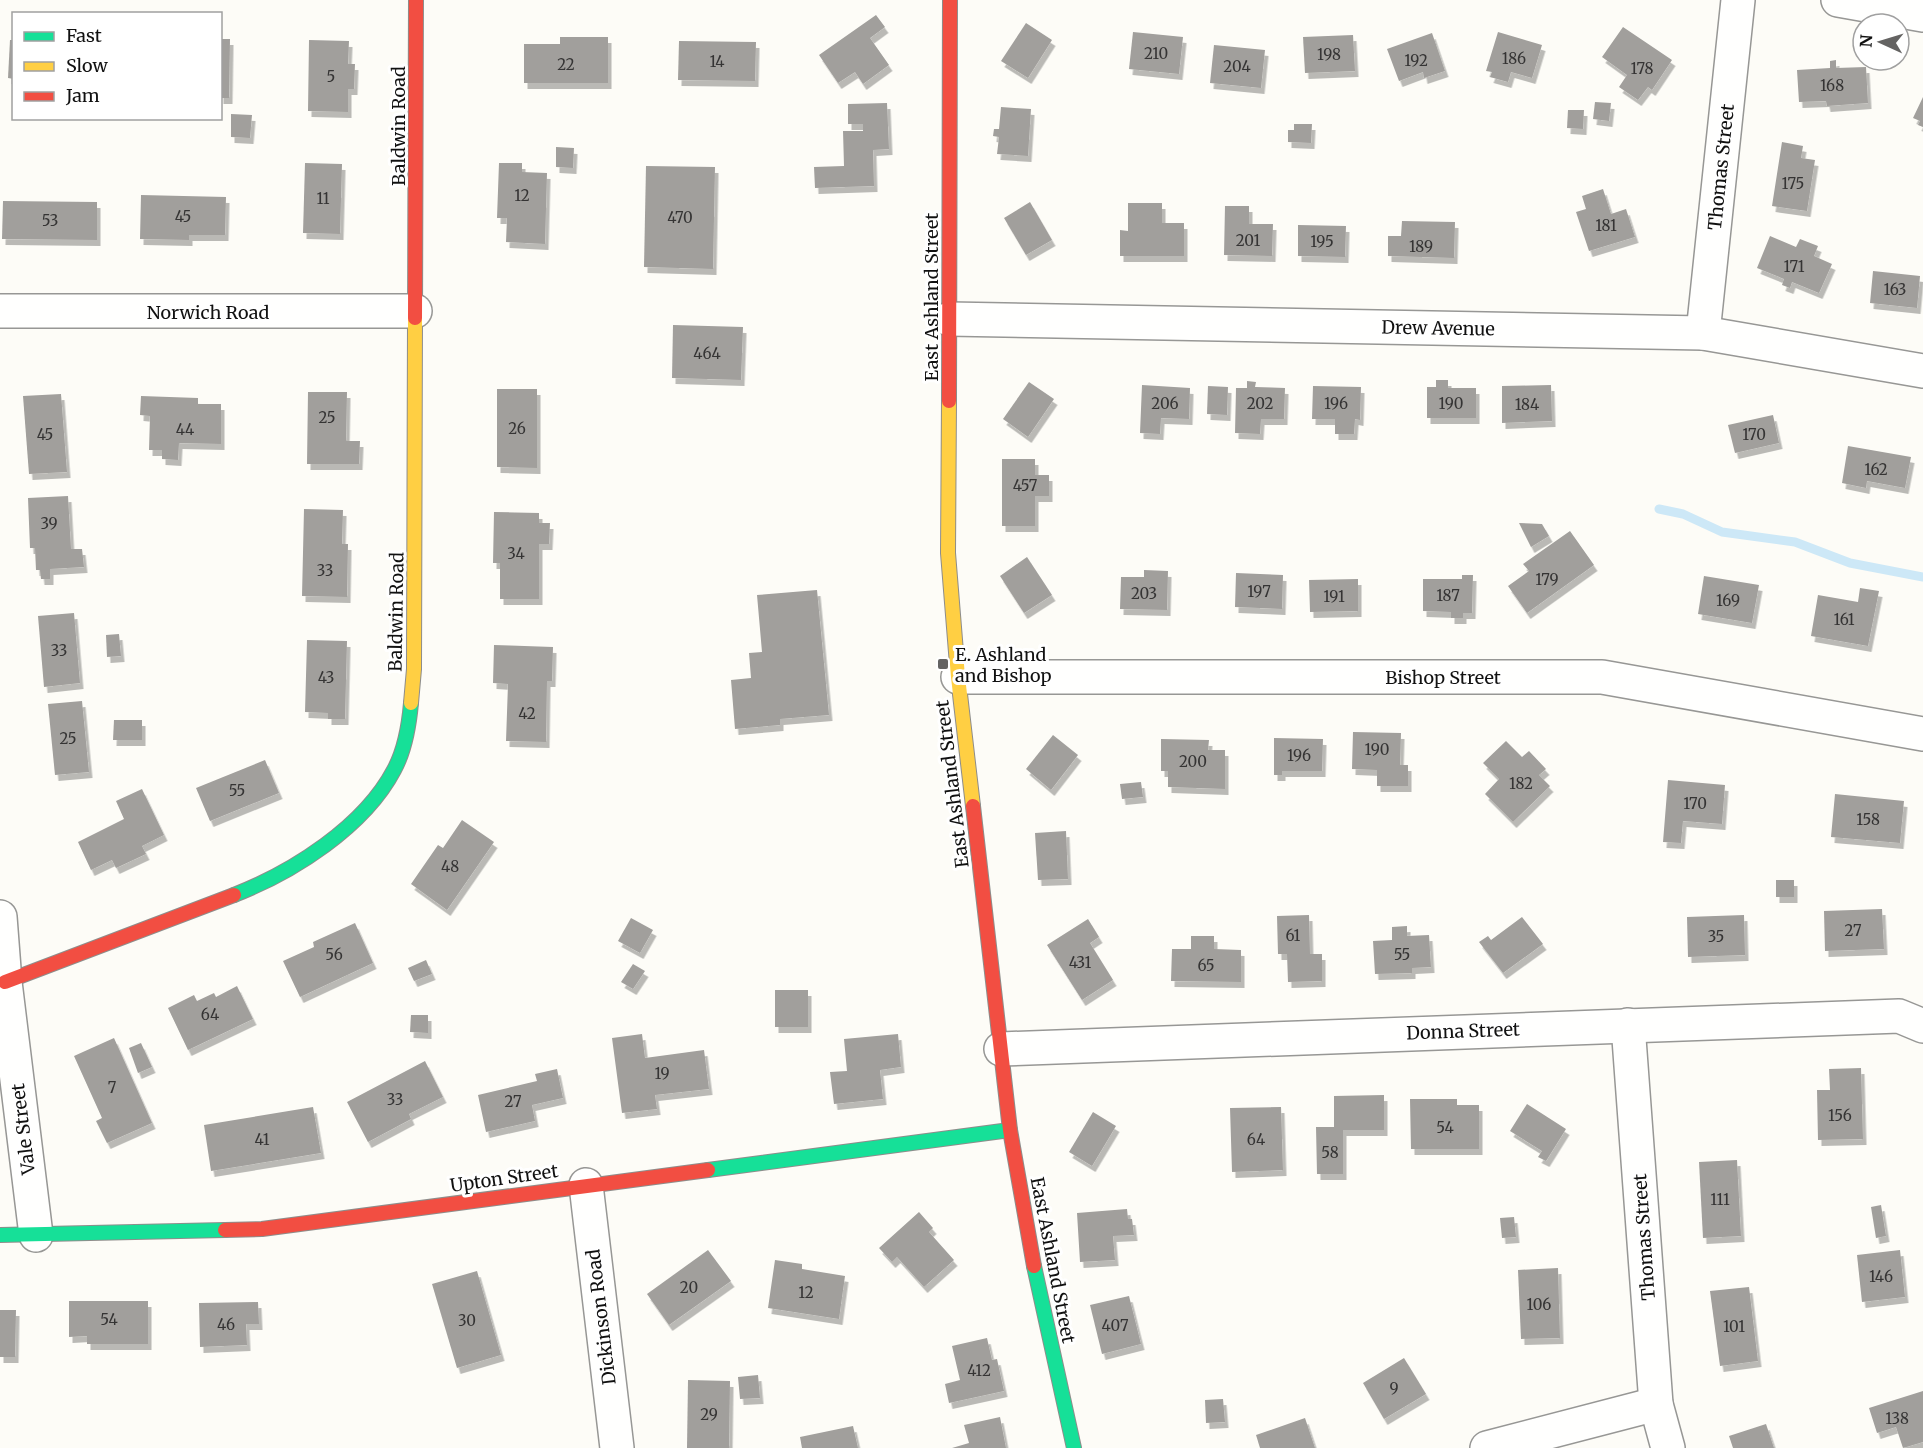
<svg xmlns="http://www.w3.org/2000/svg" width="1923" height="1448" font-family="Merriweather,serif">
<defs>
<filter id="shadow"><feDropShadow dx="3.5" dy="6" stdDeviation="0" flood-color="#0004"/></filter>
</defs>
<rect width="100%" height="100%" fill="#fdfcf7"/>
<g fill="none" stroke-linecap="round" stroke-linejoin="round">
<!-- stream -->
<polyline stroke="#cde8f7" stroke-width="9" points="1659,509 1683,514 1722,532 1795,542 1850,563 1923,577"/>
</g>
<!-- building -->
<g fill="#a19f9c" filter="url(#shadow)">
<polygon points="876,15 885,27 870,38 889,65 863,84 855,72 838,83 819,55"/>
<polygon points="1026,23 1052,40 1028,78 1001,61"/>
<polygon points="1623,27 1672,60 1652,90 1648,87 1638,100 1619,87 1627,75 1602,57"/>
<polygon points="1133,32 1183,37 1179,74 1129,69"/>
<polygon points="1498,32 1542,45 1532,78 1511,72 1508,82 1490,77 1492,72 1486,71"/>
<polygon points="1432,33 1445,71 1424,78 1423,72 1399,81 1387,49"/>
<polygon points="1353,35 1355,71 1305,73 1303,37"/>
<polygon points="560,37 608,37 608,83 524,83 524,44 560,44"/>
<polygon points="220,39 230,39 229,98 220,98"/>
<polygon points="10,40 14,40 14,79 8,78"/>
<polygon points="309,40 349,41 348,64 355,64 354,89 348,89 348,112 308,111"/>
<polygon points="679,41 756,42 755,81 678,80"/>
<polygon points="1214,45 1265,50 1261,88 1210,83"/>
<polygon points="1836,60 1836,68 1866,67 1868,103 1827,106 1826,101 1799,102 1797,70 1830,68 1830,61"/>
<polygon points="1923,97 1923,127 1918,125 1920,121 1913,118"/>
<polygon points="1595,102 1611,103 1609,121 1593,119"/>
<polygon points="887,103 889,149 873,150 874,186 815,188 814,167 844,166 843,131 863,131 863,124 848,124 848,104"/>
<polygon points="1001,107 1031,109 1028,156 997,154 999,137 993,136 994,129 999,129"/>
<polygon points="1568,110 1584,110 1583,129 1567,128"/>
<polygon points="231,114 252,115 250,138 231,137"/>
<polygon points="1294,124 1312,124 1311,143 1288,142 1288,130 1294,130"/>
<polygon points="1782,142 1803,146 1801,158 1815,160 1807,211 1772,206"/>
<polygon points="556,147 574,148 573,168 556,167"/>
<polygon points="305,163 342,164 340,234 303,233"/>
<polygon points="499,163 522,163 522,172 547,173 545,244 506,242 507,218 497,218"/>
<polygon points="646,166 715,167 713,269 644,267"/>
<polygon points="1603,189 1611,214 1626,209 1635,237 1589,251 1576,212 1586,209 1582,196"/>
<polygon points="141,195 226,197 225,235 189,235 189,240 140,239"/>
<polygon points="3,201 97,202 97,240 2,239"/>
<polygon points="1030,202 1052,240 1026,255 1004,218"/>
<polygon points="1128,203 1162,203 1162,223 1184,223 1184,256 1120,256 1120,230 1128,231"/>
<polygon points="1225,206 1249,206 1249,224 1273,224 1272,256 1224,255"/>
<polygon points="1402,221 1455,222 1454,258 1388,256 1388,236 1401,236"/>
<polygon points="1298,225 1346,226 1345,257 1298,256"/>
<polygon points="1770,236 1796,247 1800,239 1818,246 1814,256 1832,264 1819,293 1792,282 1790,288 1782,285 1784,279 1757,268"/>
<polygon points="1873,271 1920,276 1917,308 1870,303"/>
<polygon points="673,325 743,327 741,380 672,378"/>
<polygon points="1436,380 1448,380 1448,388 1476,388 1476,418 1427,418 1427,387 1436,387"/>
<polygon points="1247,381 1256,382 1255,387 1285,388 1284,419 1261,419 1260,434 1235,433 1236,388 1247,388"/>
<polygon points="1029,382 1054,399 1028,437 1003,419"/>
<polygon points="1142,385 1190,388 1189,419 1161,418 1160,434 1140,433"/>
<polygon points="1551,385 1552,421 1502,423 1502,386"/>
<polygon points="1208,386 1228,387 1227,415 1207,414"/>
<polygon points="1313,386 1361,387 1360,420 1355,419 1354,434 1335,434 1335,419 1312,419"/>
<polygon points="497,389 537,389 537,468 497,467"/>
<polygon points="308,392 347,392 346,441 360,441 359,464 307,464"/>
<polygon points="61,394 67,472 29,474 23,396"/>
<polygon points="141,396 198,398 198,404 221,404 221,444 179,443 178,460 162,459 162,450 149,450 150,416 140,415"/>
<polygon points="1773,415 1779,443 1735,453 1728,425"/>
<polygon points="1848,446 1911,457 1905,488 1867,481 1866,488 1842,483"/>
<polygon points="1002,459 1035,459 1035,475 1049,475 1049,496 1035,496 1035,526 1002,526"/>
<polygon points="68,496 71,549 82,549 84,567 50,569 50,579 41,579 40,570 36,570 35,548 30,548 28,498"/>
<polygon points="304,509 343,510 342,544 348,544 347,597 302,596"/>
<polygon points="494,512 539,513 539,523 550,523 549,544 539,544 539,599 500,599 500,563 493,563"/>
<polygon points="1519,523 1542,524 1549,536 1531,547"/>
<polygon points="1570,531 1594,565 1527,613 1508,586 1529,571 1523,564"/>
<polygon points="1027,557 1052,595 1024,613 1000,576"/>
<polygon points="1144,570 1168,571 1167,610 1120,609 1121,577 1144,577"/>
<polygon points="1236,573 1283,575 1282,609 1235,607"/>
<polygon points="1462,575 1473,575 1472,613 1463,613 1463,618 1451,618 1451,612 1423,611 1423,579 1462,579"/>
<polygon points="1704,576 1759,585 1752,623 1698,614"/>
<polygon points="1358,579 1358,611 1310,612 1309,580"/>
<polygon points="1860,588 1879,591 1868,646 1811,636 1818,595 1858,602"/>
<polygon points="817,590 829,715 780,719 780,725 735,729 731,680 751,678 749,653 762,652 757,595"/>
<polygon points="74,613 80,683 44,687 38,616"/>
<polygon points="119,634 121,656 107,657 106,635"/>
<polygon points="307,640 347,641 345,719 328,719 328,713 305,712"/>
<polygon points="494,645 553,647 552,681 547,681 546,742 506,741 508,684 493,683"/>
<polygon points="82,701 89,772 55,775 48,704"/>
<polygon points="114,720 142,720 142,740 113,740"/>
<polygon points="1353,732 1401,733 1400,765 1408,765 1408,786 1377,786 1377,770 1352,769"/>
<polygon points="1053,735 1078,755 1051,790 1026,769"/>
<polygon points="1274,738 1323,739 1322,771 1282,771 1282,775 1274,775"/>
<polygon points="1161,739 1209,740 1208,750 1225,750 1225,789 1168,787 1168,771 1161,771"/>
<polygon points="1506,741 1522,757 1529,751 1546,769 1539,775 1550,786 1513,822 1485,794 1499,779 1483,763"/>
<polygon points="265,760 279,793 210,821 196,788"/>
<polygon points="1668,780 1725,785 1722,824 1683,821 1681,843 1663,842"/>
<polygon points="1141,782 1143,797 1122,799 1120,784"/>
<polygon points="142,789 164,835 142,846 146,854 116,868 112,860 91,870 78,842 124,819 116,801"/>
<polygon points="1835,794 1904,801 1900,843 1831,837"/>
<polygon points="462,820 494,842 447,910 411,884 438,845 443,848"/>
<polygon points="1066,831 1068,879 1038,880 1035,833"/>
<rect x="1776" y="880" width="18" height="17"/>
<polygon points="1882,909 1884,949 1825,951 1824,911"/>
<polygon points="1309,915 1310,954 1322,954 1322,981 1288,982 1287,954 1278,954 1277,916"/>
<polygon points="1744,915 1745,955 1688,957 1687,917"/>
<polygon points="1522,917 1543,944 1503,973 1479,942 1488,936 1491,940"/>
<polygon points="631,918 653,930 640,953 618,941"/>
<polygon points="1088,919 1099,937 1090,943 1113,980 1082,1000 1047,945"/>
<polygon points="355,923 373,963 300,997 283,961 314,947 313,942"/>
<polygon points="1407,926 1407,936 1429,935 1431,967 1412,968 1412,973 1375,974 1373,941 1392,940 1392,927"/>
<polygon points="1191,936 1214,936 1214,949 1241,950 1241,982 1171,981 1172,949 1191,949"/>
<polygon points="426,960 432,974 414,981 408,968"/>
<polygon points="633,964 645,971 633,989 621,982"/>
<polygon points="237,986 253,1019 188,1050 168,1008 194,995 197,1001 214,993 216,997"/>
<rect x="775" y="990" width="33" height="37"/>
<polygon points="411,1015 428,1015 428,1033 410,1032"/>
<polygon points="642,1034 645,1058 704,1050 709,1089 655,1095 657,1109 622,1113 612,1038"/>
<polygon points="898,1034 901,1067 880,1070 883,1099 834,1104 830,1072 847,1071 844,1039"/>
<polygon points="114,1038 152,1123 107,1143 96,1121 102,1118 74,1056"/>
<polygon points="141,1043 152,1067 138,1073 129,1048"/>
<polygon points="425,1061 443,1097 409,1114 411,1119 368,1142 347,1102"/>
<polygon points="1861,1068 1863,1139 1818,1140 1817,1090 1830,1090 1829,1069"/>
<polygon points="557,1069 563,1098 532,1105 535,1121 486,1132 478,1095 537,1081 535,1074"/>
<polygon points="1384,1095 1384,1130 1343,1130 1343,1174 1317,1174 1316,1127 1334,1127 1334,1096"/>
<polygon points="1410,1099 1457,1099 1457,1105 1479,1105 1479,1149 1411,1149"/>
<polygon points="1527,1104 1566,1129 1546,1161 1538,1157 1542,1151 1510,1131"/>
<polygon points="313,1107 321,1153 211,1171 204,1125"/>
<polygon points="1281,1107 1283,1170 1232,1172 1230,1108"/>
<polygon points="1093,1112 1116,1126 1092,1166 1069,1152"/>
<polygon points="1737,1160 1741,1236 1703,1238 1699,1162"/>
<polygon points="1881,1205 1886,1236 1876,1238 1871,1207"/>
<polygon points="1127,1209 1128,1219 1132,1219 1134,1235 1113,1236 1115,1260 1080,1262 1077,1213"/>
<polygon points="919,1212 933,1228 929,1232 954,1260 924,1287 897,1257 892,1262 879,1248"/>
<polygon points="1514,1217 1516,1237 1502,1238 1500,1218"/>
<polygon points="708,1250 731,1281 669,1325 647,1294"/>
<polygon points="1900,1250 1905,1297 1862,1302 1857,1255"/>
<polygon points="775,1260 802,1264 802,1269 845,1276 839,1319 768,1308"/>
<polygon points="1558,1268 1560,1338 1521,1339 1518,1270"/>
<polygon points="477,1271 501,1355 457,1368 432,1284"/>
<polygon points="1749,1287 1758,1361 1720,1366 1710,1291"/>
<polygon points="1129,1296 1141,1344 1102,1354 1090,1305"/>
<polygon points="69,1301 148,1301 148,1344 87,1344 87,1336 69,1337"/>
<polygon points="258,1302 259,1324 246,1324 247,1345 200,1347 199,1303"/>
<polygon points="0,1310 16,1310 15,1357 0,1357"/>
<polygon points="987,1338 992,1360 997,1359 1004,1391 949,1403 945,1384 960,1380 952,1346"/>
<polygon points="1404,1358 1426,1394 1384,1419 1363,1383"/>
<polygon points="758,1375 760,1398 740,1399 738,1377"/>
<polygon points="688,1380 730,1381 729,1448 687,1448"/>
<polygon points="1923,1391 1923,1442 1903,1448 1896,1427 1877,1433 1869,1408"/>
<polygon points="1223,1399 1225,1422 1206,1423 1205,1400"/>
<polygon points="1000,1417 1006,1448 952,1448 969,1443 964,1425"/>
<polygon points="1305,1418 1315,1448 1260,1448 1256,1435"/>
<polygon points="1766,1424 1774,1448 1733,1448 1729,1436"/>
<polygon points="853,1426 858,1448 802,1448 800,1437"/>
</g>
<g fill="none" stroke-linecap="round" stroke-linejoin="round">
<defs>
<g id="street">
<polyline points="1838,0 1923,15"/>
<polyline points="0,311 415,311"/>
<polyline points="949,319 1703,333 1923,371"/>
<polyline points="1703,333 1738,0"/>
<polyline points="958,677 1602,677 1923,734"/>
<polyline points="0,917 5,982 36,1235"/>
<polyline points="1628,1025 1656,1404 1668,1448"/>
<polyline points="1001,1049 1899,1016 1923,1026"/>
<polyline points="586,1185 617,1448"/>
<polyline points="1487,1448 1656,1404"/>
</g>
<g id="fast">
<path d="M234 895C293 872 364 827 394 770 405 750 409 726 411 703"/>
<polyline points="708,1170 1010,1130"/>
<polyline points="0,1235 225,1230"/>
<polyline points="1034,1266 1074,1448"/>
</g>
<g id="slow">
<polyline points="949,401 948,553 958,677 973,806"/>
<polyline points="411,703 414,669 415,318"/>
</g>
<g id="jam">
<polyline points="415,318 416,0"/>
<polyline points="949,401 950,0"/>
<polyline points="973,806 1010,1130 1034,1266"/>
<polyline points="5,982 234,895"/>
<polyline points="225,1230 262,1229 708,1170"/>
</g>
</defs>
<!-- street casing -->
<use href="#street" stroke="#979795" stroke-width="36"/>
<!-- fast casing -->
<use href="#fast" stroke="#8e8d8b" stroke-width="16"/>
<!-- slow casing -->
<use href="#slow" stroke="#8e8d8b" stroke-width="16"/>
<!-- jam casing -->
<use href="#jam" stroke="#8e8d8b" stroke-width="16"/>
<!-- street -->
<use href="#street" stroke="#fffffe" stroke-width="33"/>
<!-- fast -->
<use href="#fast" stroke="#16e098" stroke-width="14"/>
<!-- slow -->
<use href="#slow" stroke="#ffcf43" stroke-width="14"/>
<!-- jam -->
<use href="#jam" stroke="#f24e42" stroke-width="14"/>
</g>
<!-- markers -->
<rect fill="#646362" stroke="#fff" stroke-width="2" x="937" y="658" width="12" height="12" rx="3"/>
<g text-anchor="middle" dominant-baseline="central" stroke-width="6" stroke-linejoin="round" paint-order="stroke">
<!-- number labels -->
<g font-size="15" fill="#353434">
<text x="1156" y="53">210</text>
<text x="1329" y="54">198</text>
<text x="1514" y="58">186</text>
<text x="1416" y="60">192</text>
<text x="717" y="61">14</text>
<text x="566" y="64">22</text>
<text x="1237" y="66">204</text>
<text x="1642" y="68">178</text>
<text x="331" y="76">5</text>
<text x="1832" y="85">168</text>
<text x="1793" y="183">175</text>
<text x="522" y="195">12</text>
<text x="323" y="198">11</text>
<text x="183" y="216">45</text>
<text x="680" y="217">470</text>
<text x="50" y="220">53</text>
<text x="1606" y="225">181</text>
<text x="1248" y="240">201</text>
<text x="1322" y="241">195</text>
<text x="1421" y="246">189</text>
<text x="1794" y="266">171</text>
<text x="1895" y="289">163</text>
<text x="707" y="353">464</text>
<text x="1165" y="403">206</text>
<text x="1260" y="403">202</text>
<text x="1336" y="403">196</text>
<text x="1451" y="403">190</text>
<text x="1527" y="404">184</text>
<text x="327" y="417">25</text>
<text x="517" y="428">26</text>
<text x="185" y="429">44</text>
<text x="45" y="434">45</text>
<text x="1754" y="434">170</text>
<text x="1876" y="469">162</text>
<text x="1025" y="485">457</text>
<text x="49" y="523">39</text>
<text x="516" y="553">34</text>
<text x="325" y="570">33</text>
<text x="1547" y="579">179</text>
<text x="1259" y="591">197</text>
<text x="1144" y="593">203</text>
<text x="1448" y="595">187</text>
<text x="1334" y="596">191</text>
<text x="1728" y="600">169</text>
<text x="1844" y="619">161</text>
<text x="59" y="650">33</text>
<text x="326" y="677">43</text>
<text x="527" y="713">42</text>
<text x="68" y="738">25</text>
<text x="1377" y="749">190</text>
<text x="1299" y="755">196</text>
<text x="1193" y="761">200</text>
<text x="1521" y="783">182</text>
<text x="237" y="790">55</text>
<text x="1695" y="803">170</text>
<text x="1868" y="819">158</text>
<text x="450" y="866">48</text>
<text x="1853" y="930">27</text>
<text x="1293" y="935">61</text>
<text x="1716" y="936">35</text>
<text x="334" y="954">56</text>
<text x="1402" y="954">55</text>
<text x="1080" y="962">431</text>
<text x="1206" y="965">65</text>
<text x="210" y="1014">64</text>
<text x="662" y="1073">19</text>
<text x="112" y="1087">7</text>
<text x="395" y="1099">33</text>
<text x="513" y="1101">27</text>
<text x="1840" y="1115">156</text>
<text x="1445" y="1127">54</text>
<text x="262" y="1139">41</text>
<text x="1256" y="1139">64</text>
<text x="1330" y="1152">58</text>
<text x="1720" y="1199">111</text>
<text x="1881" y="1276">146</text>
<text x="689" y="1287">20</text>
<text x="806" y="1292">12</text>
<text x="1539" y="1304">106</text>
<text x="109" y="1319">54</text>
<text x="467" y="1320">30</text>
<text x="226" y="1324">46</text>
<text x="1115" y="1325">407</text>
<text x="1734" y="1326">101</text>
<text x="979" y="1370">412</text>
<text x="1394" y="1388">9</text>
<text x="709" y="1414">29</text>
<text x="1897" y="1418">138</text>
</g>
<!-- street labels -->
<g font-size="18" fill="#111" stroke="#fff">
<text transform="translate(398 126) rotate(-90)">Baldwin Road</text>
<text transform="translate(1721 167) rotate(-84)">Thomas Street</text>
<text transform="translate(931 297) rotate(-90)">East Ashland Street</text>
<text x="208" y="312">Norwich Road</text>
<text transform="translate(1438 328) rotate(1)">Drew Avenue</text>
<text transform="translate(396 612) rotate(-89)">Baldwin Road</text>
<text x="1443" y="677">Bishop Street</text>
<text transform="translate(952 784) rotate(-97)">East Ashland Street</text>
<text transform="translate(1463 1031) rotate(-2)">Donna Street</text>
<text transform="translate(23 1129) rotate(-97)">Vale Street</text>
<text transform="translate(504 1178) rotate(-8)">Upton Street</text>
<text transform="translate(1644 1237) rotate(-94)">Thomas Street</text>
<text transform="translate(1053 1260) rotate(79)">East Ashland Street</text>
<text transform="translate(601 1317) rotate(-97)">Dickinson Road</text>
</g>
<!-- poi labels -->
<g font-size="18" fill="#111" stroke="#fff" text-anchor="start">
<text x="955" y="654">E. Ashland<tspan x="955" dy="21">and Bishop</tspan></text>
</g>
</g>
<!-- legend -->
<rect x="12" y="12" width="210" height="108" fill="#ffffff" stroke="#a0a0a0" stroke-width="1.5"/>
<rect x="24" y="32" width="30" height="9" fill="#16e098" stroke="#a0a0a0" stroke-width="1.5"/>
<text x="66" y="42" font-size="18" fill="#111111">Fast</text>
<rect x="24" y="62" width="30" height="9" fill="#ffcf43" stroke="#a0a0a0" stroke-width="1.5"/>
<text x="66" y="72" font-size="18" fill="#111111">Slow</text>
<rect x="24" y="92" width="30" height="9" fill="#f24e42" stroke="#a0a0a0" stroke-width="1.5"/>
<text x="66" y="102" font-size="18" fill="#111111">Jam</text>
<!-- north arrow -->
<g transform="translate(1881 42) rotate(274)"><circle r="28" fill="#ffffff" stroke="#a0a0a0" stroke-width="1.5"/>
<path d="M0-4.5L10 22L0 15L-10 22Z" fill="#646362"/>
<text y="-9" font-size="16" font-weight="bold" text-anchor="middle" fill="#111111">N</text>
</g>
</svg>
